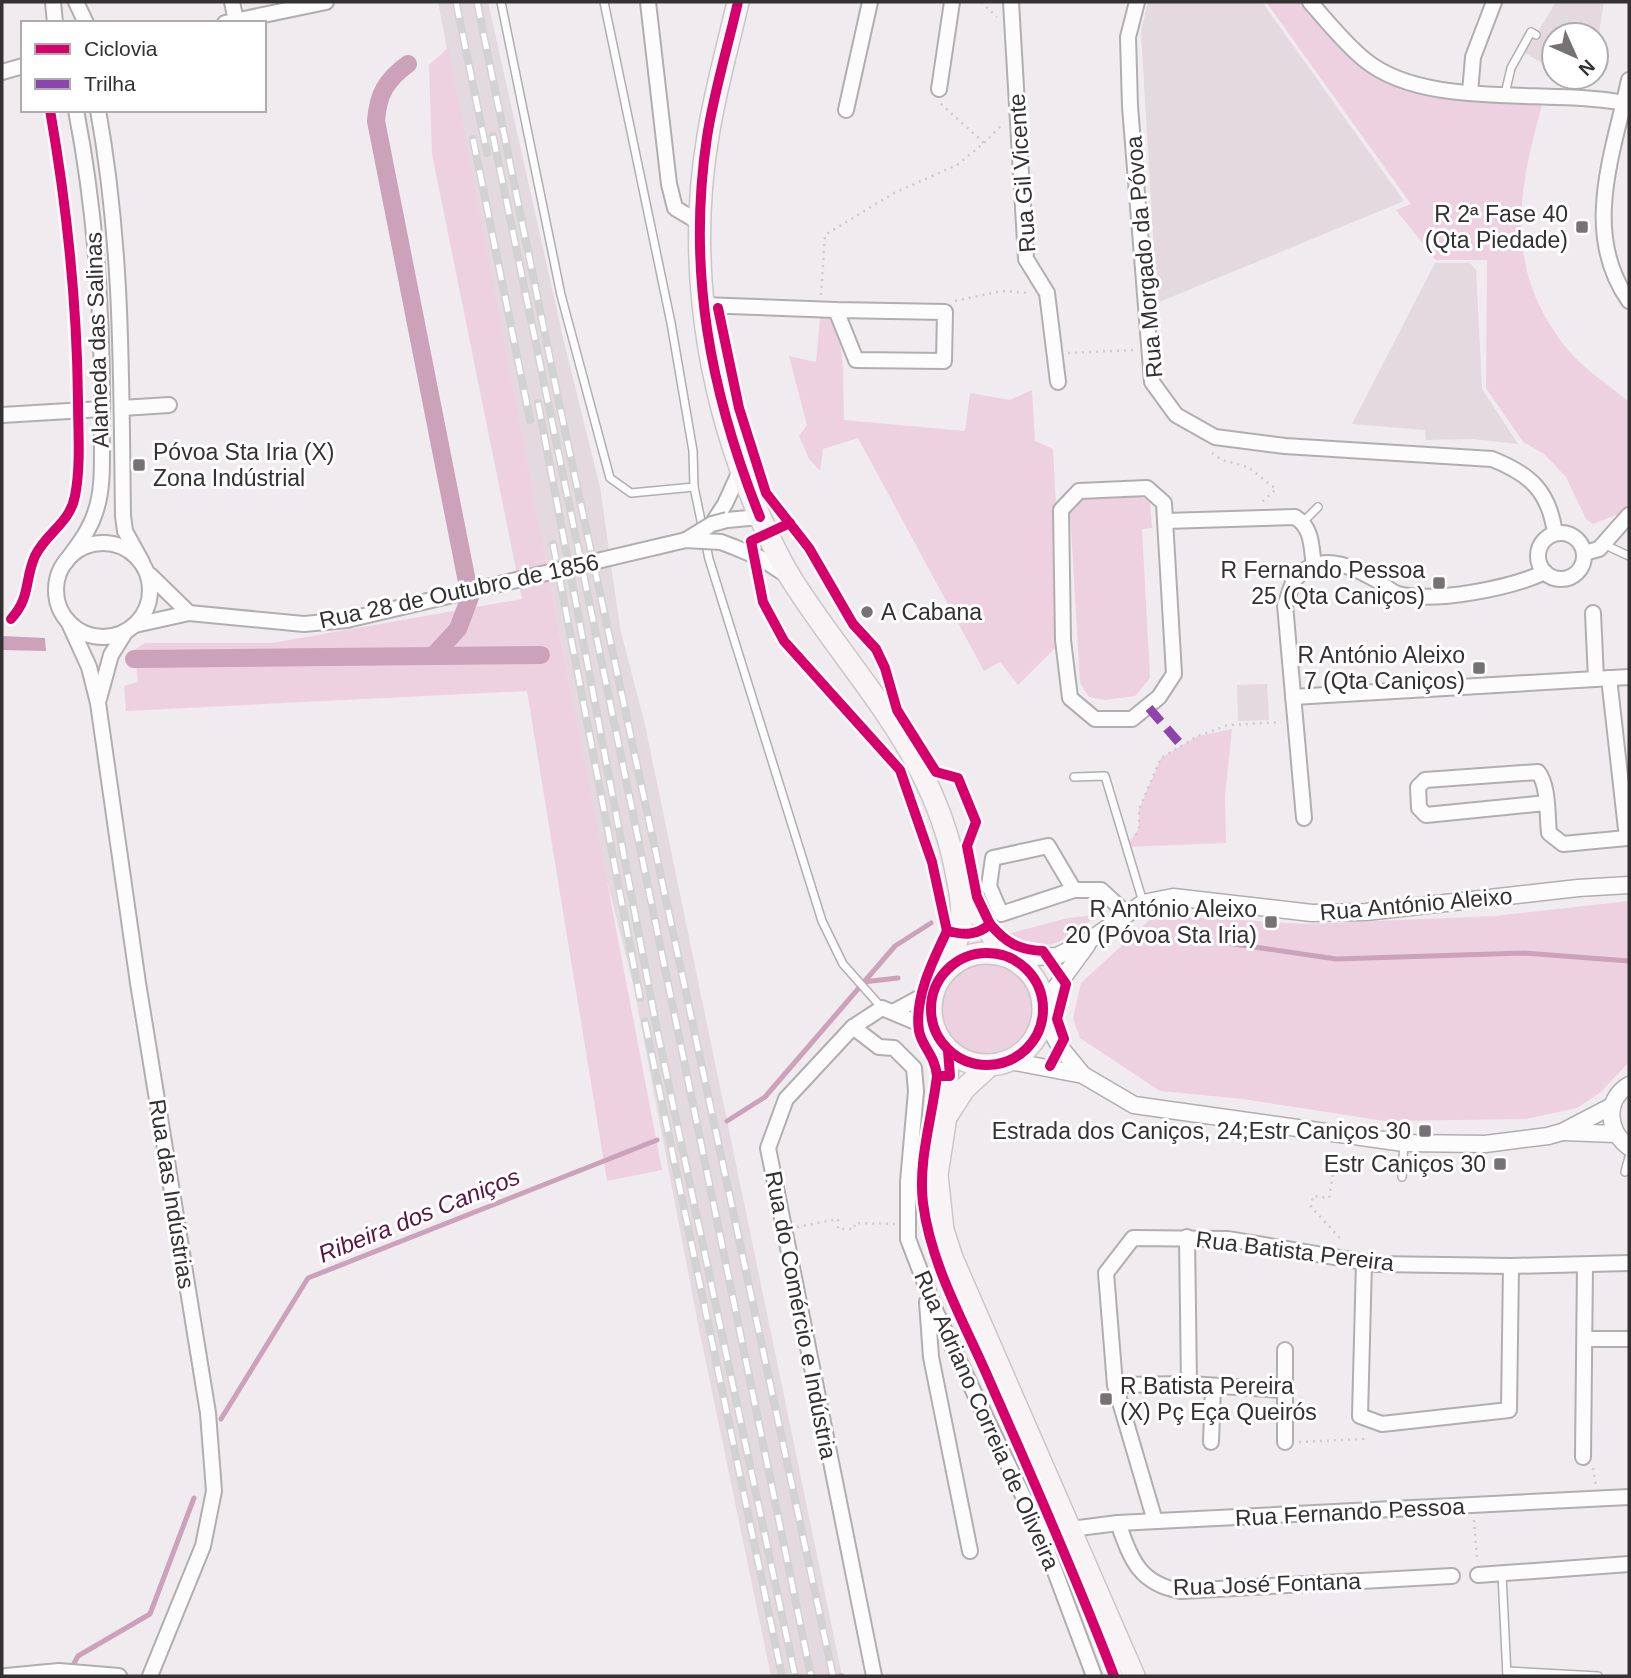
<svg xmlns="http://www.w3.org/2000/svg" width="1631" height="1678" font-family="Arial,sans-serif">
<rect width="100%" height="100%" fill="#f0ebee"/>
<!-- built -->
<g fill="#e3d9de">
<polygon points="438,2 488,2 564,342 600,487 620,628 645,725 842,1676 771,1676 698,1324 633,983 595,834 566,666"/>
<polygon points="1148,2 1262,2 1404,201 1157,303 1141,32"/>
<polygon points="1556,2 1604,2 1596,51 1596,35 1554,35 1554,70 1525,53"/>
<polygon points="1435,263 1470,263 1476,270 1482,389 1518,444 1473,439 1426,440 1425,430 1352,424"/>
<polygon points="1267,684 1269,720 1238,721 1237,685"/>
</g>
<!-- green -->
<g fill="#edd1e1">
<path d="M1266 2H1303C1375 103 1428 99 1543 102 1517 193 1503 270 1568 350 1585 370 1609 385 1629 402V510L1593 524 1586 519 1566 477 1544 454 1523 442 1486 388 1487 260H1436L1396 210 1411 204Z"/>
<polygon points="448,48 662,1170 607,1181 527,691 126,711 124,686 138,682 134,650 145,643 272,643 522,599 432,154 429,65"/>
<polygon points="836,310 843,367 844,420 965,431 970,393 1010,400 1032,390 1035,441 1053,449 1063,640 1018,685 1000,662 984,671 858,438 823,449 820,471 809,459 799,436 807,425 789,356 816,362 820,318"/>
<polygon points="1138,494 1150,503 1152,528 1142,529 1150,678 1135,696 1105,700 1089,697 1080,683 1070,511 1073,502 1084,498"/>
<polygon points="1232,729 1225,797 1226,843 1126,847 1139,828 1139,809 1161,758 1198,736"/>
<polygon points="1629,901 1629,1062 1601,1092 1577,1108 1526,1119 1385,1121 1243,1099 1160,1091 1080,1038 1073,1018 1081,983 1155,915 1305,924 1495,916"/>
<path d="M1096 915C1072 939 1040 959 1008 934L1068 918Z"/>
<circle cx="987" cy="1008" r="45"/>
</g>
<!-- water -->
<polygon fill="#cca1ba" points="2,636 45,638 46,651 2,650"/>
<g fill="none" stroke-linecap="round" stroke-linejoin="round">
<!-- stream -->
<g stroke="#cca1ba" stroke-width="5">
<polyline points="1227,943 1336,959 1524,953 1629,961"/>
<polyline points="863,982 898,978"/>
<polyline points="727,1121 765,1097 895,946 931,923"/>
<polyline points="221,1419 308,1278 657,1140"/>
<polyline points="70,1671 78,1656 150,1614 194,1498"/>
<polyline points="840,1676 842,1676"/>
</g>
<!-- canal -->
<g stroke="#cca1ba" stroke-width="18">
<path d="M408 64C386 80 378 94 376 121L470 597 458 629 433 656"/>
<polyline points="134,659 541,655"/>
</g>
<defs>
<g id="service">
<polyline points="501,2 561,295 610,478 631,493 694,487 693,451 671,323 604,2"/>
<polyline points="1505,94 1511,68 1531,32 1536,35"/>
<polyline points="694,487 709,559 822,921 843,964 882,1008"/>
<polyline points="1303,522 1318,507"/>
<polyline points="1603,544 1629,556"/>
<polyline points="1074,777 1105,776 1143,902"/>
<polyline points="1625,1172 1629,1157"/>
<polyline points="1402,1177 1404,1143"/>
<polyline points="1030,1508 1055,1497"/>
<polyline points="1502,1574 1507,1676"/>
<polyline points="1507,1671 1598,1676"/>
</g>
<g id="minor">
<polyline points="53,2 55,23"/>
<polyline points="76,2 86,23"/>
<polyline points="232,2 236,21"/>
<polyline points="648,2 669,184 675,208 700,223"/>
<polyline points="1011,2 1026,259 1047,293 1058,382"/>
<path d="M1137 2 1128 37 1130 106 1152 382 1176 415 1215 437 1285 446 1492 459C1530 474 1549 491 1555 533"/>
<path d="M1310 2C1327 21 1345 44 1365 60 1426 110 1548 88 1624 103"/>
<polyline points="225,23 326,2"/>
<polyline points="2,72 23,66"/>
<path d="M1629 80C1613 154 1581 233 1629 301"/>
<polyline points="939,89 952,2"/>
<polyline points="1470,93 1473,57 1494,2"/>
<path d="M98 110C123 248 121 377 123 516L125 531 142 562"/>
<polyline points="846,110 870,2"/>
<polyline points="702,305 836,310 856,360 944,361 945,312 836,310"/>
<polyline points="122,408 169,405"/>
<polyline points="2,415 102,409"/>
<polygon points="1147,488 1164,503 1174,674 1159,697 1132,719 1095,719 1070,698 1063,640 1061,510 1079,491"/>
<polyline points="727,520 760,517"/>
<path d="M1165 521 1295 517C1313 528 1311 547 1314 566"/>
<polyline points="712,524 725,504 741,469"/>
<circle cx="1561" cy="556" r="23"/>
<circle cx="103" cy="590" r="47"/>
<polyline points="734,547 760,558 788,576"/>
<polyline points="1584,553 1599,549 1629,515"/>
<path d="M65 563C76 547 89 532 95 513 105 486 101 451 102 423 103 318 96 213 76 110"/>
<polyline points="150,575 189,613"/>
<polyline points="1593,613 1596,679"/>
<polyline points="68,621 89,667 98,703 138,983 208,1413 214,1491 203,1546 150,1676"/>
<polyline points="135,625 189,613 304,624 347,620"/>
<polyline points="1293,697 1629,677"/>
<polyline points="99,699 111,655 126,631"/>
<path d="M1546 803 1426 815 1419 808 1418 787 1425 780 1538 772C1549 786 1547 816 1549 833L1563 844 1627 838 1609 678"/>
<path d="M1304 818 1285 605C1289 597 1291 582 1298 576 1320 554 1347 564 1371 577 1380 581 1389 591 1398 594 1436 603 1511 588 1545 572"/>
<polyline points="1074,890 1001,914 989,886 993,858 1048,846 1074,890 1101,890 1127,914"/>
<polyline points="895,1011 934,990"/>
<polyline points="853,1027 879,1047 894,1048 914,1068 916,1091 908,1182 908,1239 936,1312 1041,1534 1094,1676"/>
<polyline points="1187,1237 1189,1384"/>
<polyline points="1364,1262 1360,1416 1382,1424 1509,1410 1511,1266"/>
<polyline points="927,1302 931,1357 970,1551"/>
<polyline points="1587,1339 1629,1339"/>
<polyline points="1285,1350 1285,1442"/>
<polyline points="1115,1385 1189,1384 1283,1390"/>
<polyline points="1211,1442 1213,1386"/>
<polyline points="1583,1457 1585,1265"/>
<polyline points="1155,1521 1115,1385 1106,1273 1133,1238 1228,1239 1376,1264 1511,1266 1629,1263"/>
<path d="M1118 1523C1131 1559 1139 1584 1181 1591L1452 1576"/>
<polyline points="1071,1529 1118,1523 1629,1497"/>
<polyline points="1478,1575 1629,1564"/>
<polyline points="6,1676 59,1671 119,1676"/>
<polyline points="874,1676 768,1148 786,1099 853,1027 882,1008 937,1031"/>
</g>
<g id="tertiary">
<polyline points="1010,958 1057,956 1090,940 1143,903 1173,897 1312,913 1366,912 1578,888 1629,885"/>
<polyline points="1043,1005 1087,945"/>
<polyline points="1044,1018 1060,1047 1083,1075"/>
<polyline points="1010,1061 1083,1075 1134,1105 1404,1143 1485,1144 1548,1136 1562,1132 1612,1106"/>
<path d="M1629 1085C1604 1100 1607 1131 1629 1147"/>
<polyline points="1564,1132 1615,1134"/>
</g>
<g id="primary">
<path d="M738 2C728 46 715 91 708 136 689 248 703 364 741 470 755 507 771 546 792 580 853 676 929 747 954 862 958 881 964 907 961 925 958 941 951 956 946 971"/>
<polyline points="961,885 1004,955"/>
<circle cx="987" cy="1009" r="56"/>
<polyline points="948,1051 946,1116 937,1175 943,1230 952,1258 1134,1676"/>
<polyline points="948,1114 964,1089 989,1066"/>
</g>
</defs>
<!-- service casing -->
<use href="#service" stroke="#b1aeb0" stroke-width="10"/>
<!-- minor casing -->
<use href="#minor" stroke="#b1aeb0" stroke-width="18"/>
<!-- tertiary casing -->
<use href="#tertiary" stroke="#b1aeb0" stroke-width="19"/>
<!-- primary casing -->
<use href="#primary" stroke="#c9c7c8" stroke-width="24"/>
<!-- path -->
<g stroke="#ccc" stroke-width="2.5" stroke-dasharray="2 5" stroke-linecap="butt">
<polyline points="981,2 997,17"/>
<polyline points="984,143 1004,123"/>
<polyline points="821,295 825,235 894,193 957,165 984,143 940,103"/>
<polyline points="955,301 1002,291 1030,293"/>
<polyline points="1068,353 1135,350"/>
<polyline points="1212,453 1222,460 1248,467 1276,489 1262,502"/>
<polyline points="1136,835 1139,828 1139,809 1161,758 1198,736 1228,725 1281,722"/>
<polyline points="1334,1168 1329,1198 1313,1196 1311,1207 1339,1237 1338,1243"/>
<polyline points="797,1227 838,1219 838,1229 854,1229 855,1223 895,1224"/>
<polyline points="1299,1442 1363,1439 1362,1433"/>
<polyline points="1593,1468 1596,1485"/>
<polyline points="1474,1520 1477,1559"/>
</g>
<!-- service -->
<use href="#service" stroke="#fdfcfc" stroke-width="7"/>
<!-- minor -->
<use href="#minor" stroke="#fdfcfc" stroke-width="14"/>
<!-- tertiary -->
<use href="#tertiary" stroke="#fdfcfc" stroke-width="16"/>
<!-- primary -->
<use href="#primary" stroke="#f8f4f6" stroke-width="21"/>
<defs>
<g id="rail">
<polyline points="456,2 487,153"/>
<polyline points="477,2 558,398 833,1676"/>
<polyline points="493,136 811,1676"/>
<polyline points="473,139 530,420"/>
<polyline points="538,403 657,1030 795,1676"/>
<polyline points="553,544 640,998"/>
<polyline points="645,1022 782,1676"/>
</g>
</defs>
<!-- rail casing -->
<use href="#rail" stroke="#d2d2d2" stroke-width="8"/>
<!-- rail -->
<use href="#rail" stroke="#fff" stroke-width="5" stroke-dasharray="16" stroke-linecap="butt"/>
<defs>
<g id="minor-bridge">
<polyline points="686,540 712,524 727,520"/>
<polyline points="347,620 686,540 721,542 734,547"/>
</g>
</defs>
<!-- minor-bridge casing -->
<use href="#minor-bridge" stroke="#b1aeb0" stroke-width="18" stroke-linecap="butt"/>
<!-- minor-bridge -->
<use href="#minor-bridge" stroke="#fdfcfc" stroke-width="14"/>
<!-- quiet -->
<polyline stroke="#8e44ad" stroke-width="9" stroke-dasharray="18 9" stroke-linecap="butt" points="1149,708 1182,746"/>
<defs>
<g id="cycleway">
<path d="M738 2C728 46 714 92 707 137 687 271 710 392 760 517"/>
<polyline points="718,308 739,408 766,493 809,548 853,624 876,649 885,668 897,710 936,772 958,778 976,822 967,846 977,897 990,924"/>
<polyline points="790,523 751,541 763,602 784,641 900,770 932,862 947,931"/>
<path d="M11 619C31 597 24 581 35 556 46 533 70 523 75 496 81 465 78 431 78 400 77 302 67 207 50 110"/>
<circle cx="987" cy="1009" r="56"/>
<path d="M948 1051 950 1076H937C932 1119 918 1160 923 1203 931 1266 965 1324 990 1382 1033 1479 1076 1577 1114 1676"/>
<path d="M937 1076C935 1055 922 1047 919 1031 914 998 933 960 947 931 964 935 977 936 990 924 1006 943 1019 950 1043 951L1066 984 1057 1019 1064 1039 1050 1066"/>
</g>
</defs>
<!-- cycleway casing -->
<use href="#cycleway" stroke="#fff" stroke-width="15"/>
<!-- cycleway -->
<use href="#cycleway" stroke="#d6006c" stroke-width="10"/>
</g>
<!-- markers -->
<g fill="#767274" stroke="#fff" stroke-width="2.5">
<rect x="1575" y="220" width="14" height="14" rx="3.5"/>
<rect x="132" y="458" width="14" height="14" rx="3.5"/>
<rect x="1432" y="576" width="14" height="14" rx="3.5"/>
<circle cx="867" cy="612" r="7"/>
<rect x="1472" y="661" width="14" height="14" rx="3.5"/>
<rect x="1264" y="915" width="14" height="14" rx="3.5"/>
<rect x="1418" y="1124" width="14" height="14" rx="3.5"/>
<rect x="1493" y="1157" width="14" height="14" rx="3.5"/>
<rect x="1099" y="1392" width="14" height="14" rx="3.5"/>
</g>
<g text-anchor="middle" dominant-baseline="central" stroke-width="6" stroke-linejoin="round" paint-order="stroke">
<!-- street labels -->
<g font-size="23" fill="#343133" stroke="#fff">
<text transform="translate(1022 173) rotate(-94)">Rua Gil Vicente</text>
<text transform="translate(1144 257) rotate(-95)">Rua Morgado da Póvoa</text>
<text transform="translate(97 340) rotate(-92)">Alameda das Salinas</text>
<text transform="translate(459 591) rotate(-12)">Rua 28 de Outubro de 1856</text>
<text transform="translate(1416 904) rotate(-5)">Rua António Aleixo</text>
<text transform="translate(172 1194) rotate(81)">Rua das Indústrias</text>
<text transform="translate(1295 1251) rotate(7)">Rua Batista Pereira</text>
<text transform="translate(801 1315) rotate(79)">Rua do Comércio e Indústria</text>
<text transform="translate(987 1420) rotate(66)">Rua Adriano Correia de Oliveira</text>
<text transform="translate(1350 1512) rotate(-3)">Rua Fernando Pessoa</text>
<text transform="translate(1267 1584) rotate(-2)">Rua José Fontana</text>
</g>
<!-- poi labels -->
<g font-size="23" fill="#343133" stroke="#fff" text-anchor="end">
<text x="1568" y="214">R 2ª Fase 40<tspan x="1568" dy="26">(Qta Piedade)</tspan></text>
<text x="153" y="452" text-anchor="start">Póvoa Sta Iria (X)<tspan x="153" dy="26">Zona Indústrial</tspan></text>
<text x="1425" y="570">R Fernando Pessoa<tspan x="1425" dy="26">25 (Qta Caniços)</tspan></text>
<text x="881" y="612" text-anchor="start">A Cabana</text>
<text x="1465" y="655">R António Aleixo<tspan x="1465" dy="26">7 (Qta Caniços)</tspan></text>
<text x="1257" y="909">R António Aleixo<tspan x="1257" dy="26">20 (Póvoa Sta Iria)</tspan></text>
<text x="1411" y="1131">Estrada dos Caniços, 24;Estr Caniços 30</text>
<text x="1486" y="1164">Estr Caniços 30</text>
<text x="1120" y="1386" text-anchor="start">R Batista Pereira<tspan x="1120" dy="26">(X) Pç Eça Queirós</tspan></text>
</g>
<!-- water labels -->
<g font-size="24" font-style="italic" fill="#5a1344" stroke="#fff">
<text transform="translate(419 1215) rotate(-22)">Ribeira dos Caniços</text>
</g>
</g>
<!-- border -->
<rect width="1631" height="1678" fill="none" stroke="#343133" stroke-width="7"/>
<!-- legend -->
<rect x="21" y="21" width="245" height="91" fill="#ffffff" stroke="#aeadad" stroke-width="2"/>
<rect x="35" y="44" width="35" height="10" fill="#d6006c" stroke="#aeadad" stroke-width="2"/>
<text x="84" y="56" font-size="21" fill="#343133">Ciclovia</text>
<rect x="35" y="79" width="35" height="10" fill="#8e44ad" stroke="#aeadad" stroke-width="2"/>
<text x="84" y="91" font-size="21" fill="#343133">Trilha</text>
<!-- north arrow -->
<g transform="translate(1575 56) rotate(135)"><circle r="33" fill="#ffffff" stroke="#aeadad" stroke-width="2"/>
<path d="M0-5L12 26L0 18L-12 26Z" fill="#767274"/>
<text y="-10" font-size="19" font-weight="bold" text-anchor="middle" fill="#343133">N</text>
</g>
</svg>
